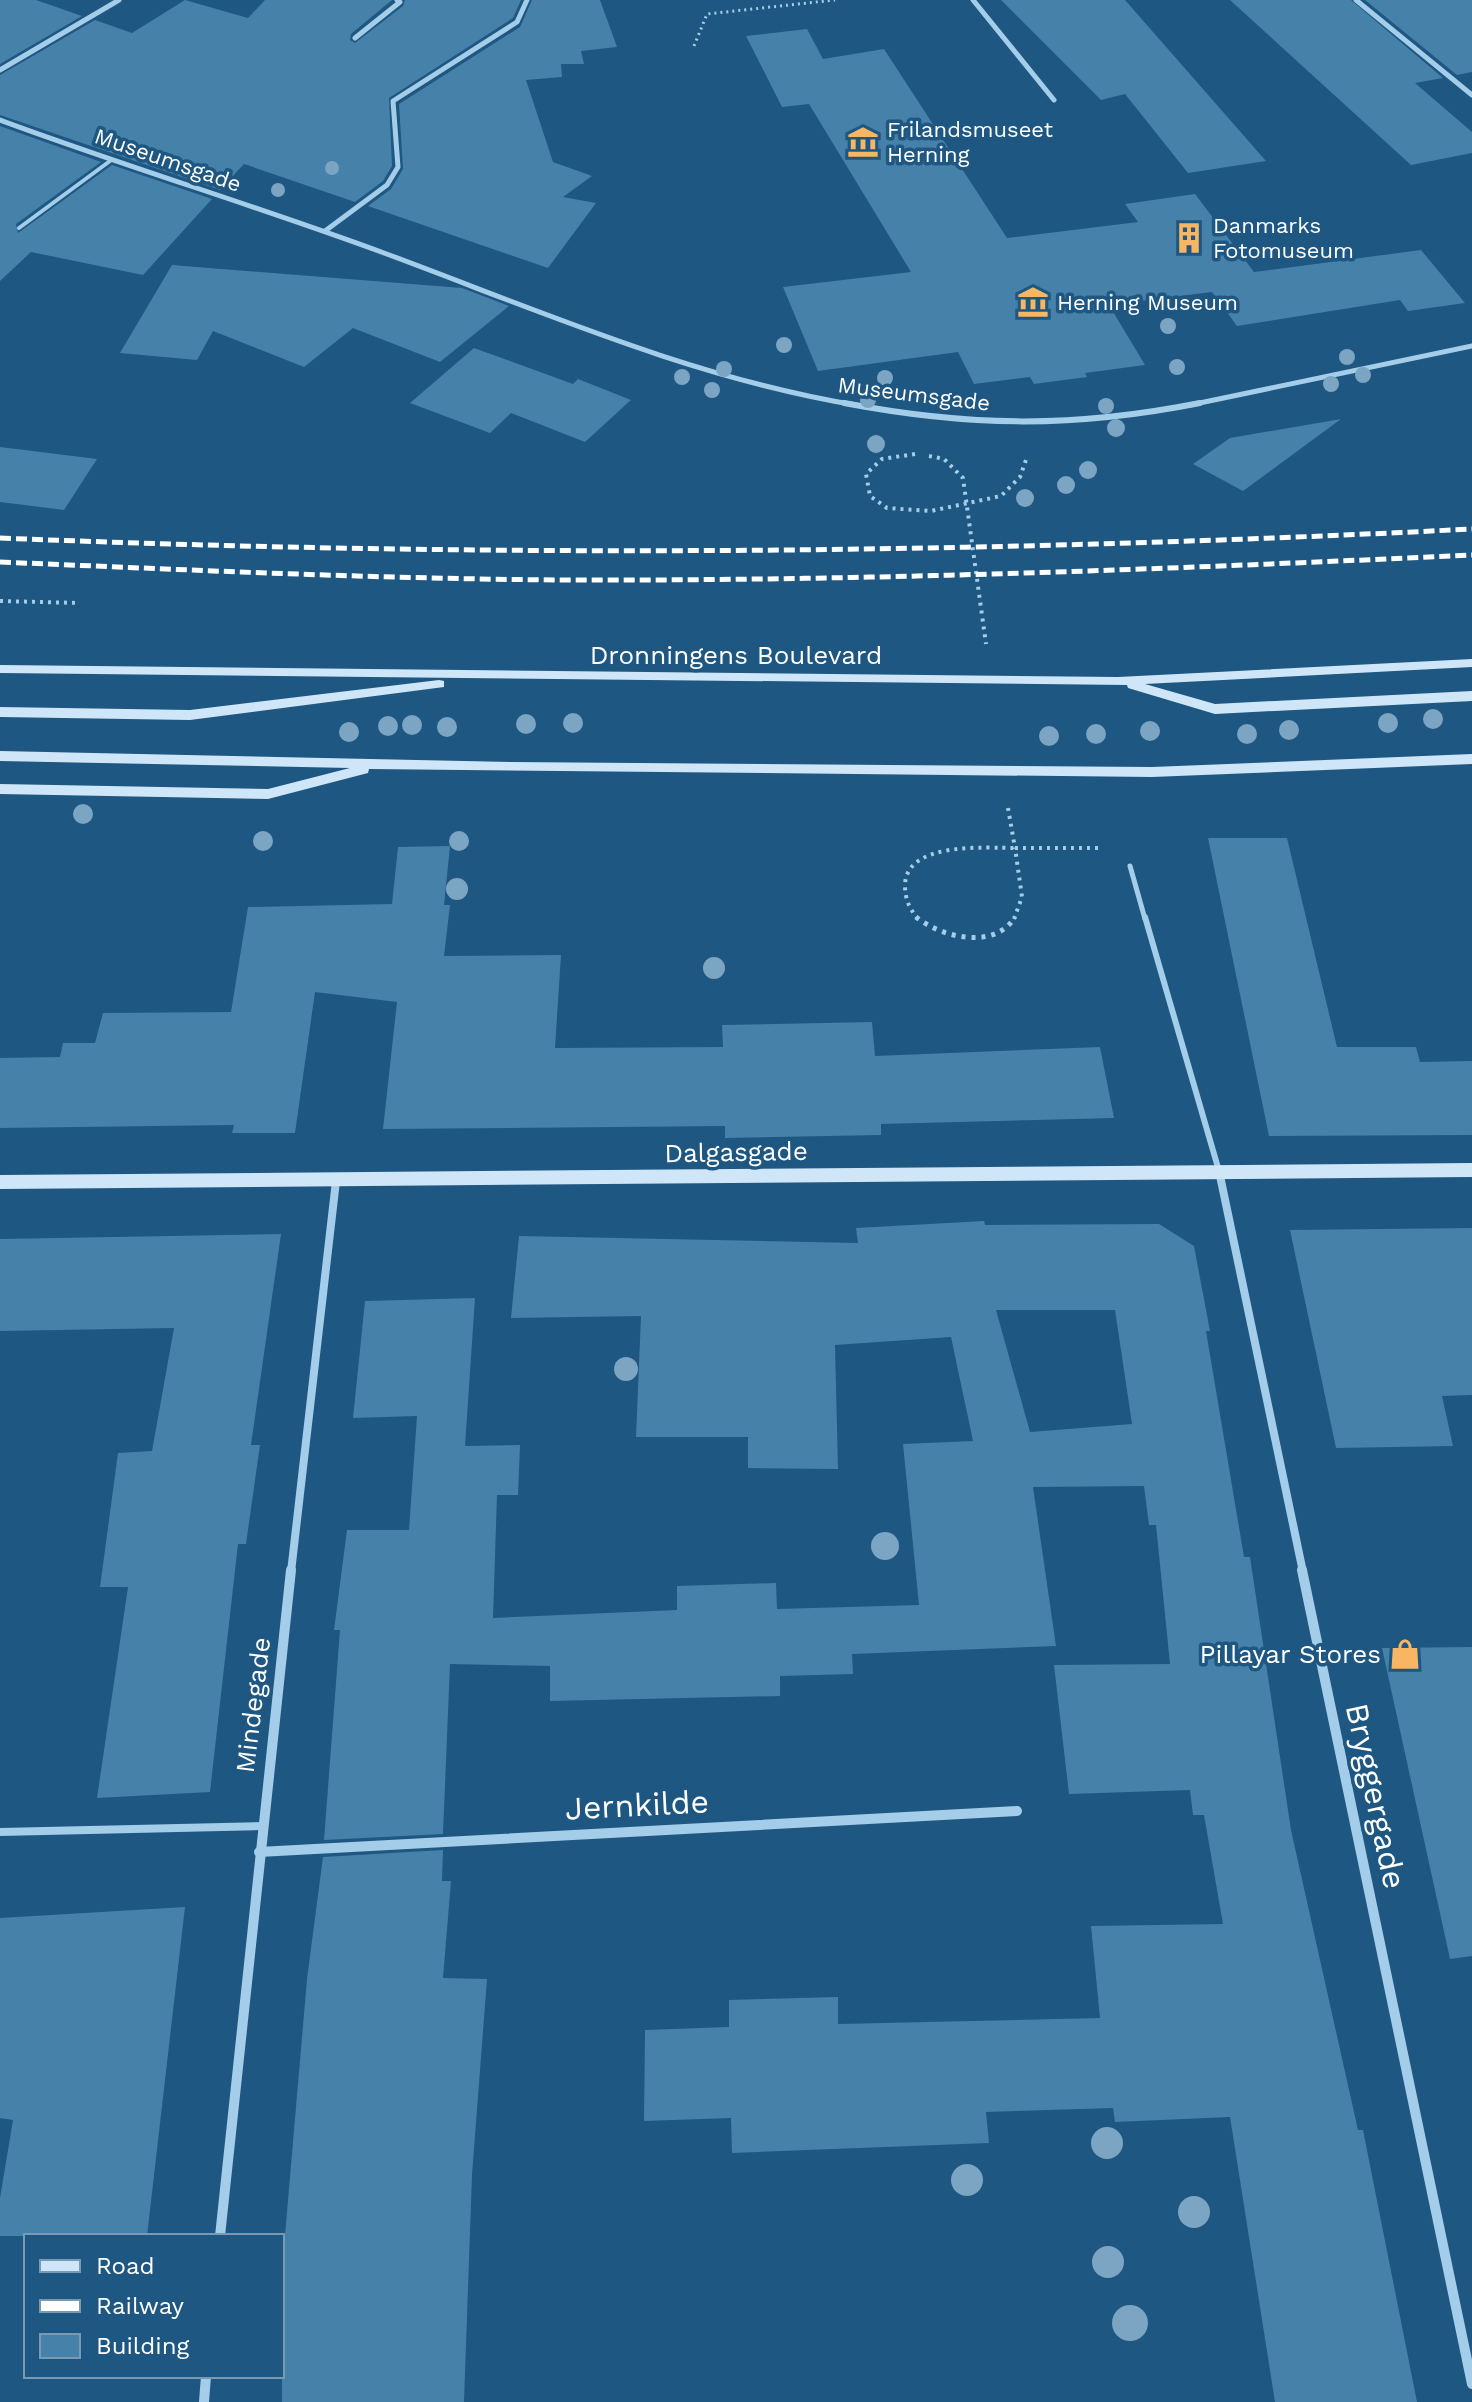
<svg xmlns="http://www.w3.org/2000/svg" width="1472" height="2402" font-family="'Work Sans',sans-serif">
<rect width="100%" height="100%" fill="#1e5781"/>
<!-- building -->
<g fill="#4681aa" fill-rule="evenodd">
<polygon points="0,0 36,0 82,16 0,64"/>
<polygon points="185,0 248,18 265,0 392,0 351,34 350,40 355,43 403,6 405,0 521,0 513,18 389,98 392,166 383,181 355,202 244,164 220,190 0,115 0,75 95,20 132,33"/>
<polygon points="532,0 600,0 617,47 581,51 584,64 561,64 562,77 526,80 553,162 592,176 563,197 596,203 548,268 368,206 391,189 403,169 399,104 520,27"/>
<polygon points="1001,0 1125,0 1266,161 1188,173 1125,94 1101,100"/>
<polygon points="1230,0 1351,0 1443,78 1415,83 1472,132 1472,153 1411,165"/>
<polygon points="1365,0 1472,0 1472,72 1457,75"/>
<polygon points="807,29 823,59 884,49 1007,238 1138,222 1125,204 1195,194 1254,272 1421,250 1465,303 1408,311 1400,300 1237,326 1212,292 1109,305 1145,365 1085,373 1087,377 1034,384 1030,377 974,384 958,352 818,371 783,287 911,272 809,104 782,107 746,36"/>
<polygon points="0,126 101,162 16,224 18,233 112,165 212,199 143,275 31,252 0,281"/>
<polygon points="172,265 462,288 509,306 440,362 353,328 304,367 213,331 197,360 120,353"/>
<polygon points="474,348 573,384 578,379 631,400 585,442 511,413 490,433 410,403"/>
<polygon points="1341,419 1243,491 1193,464 1230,438"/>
<polygon points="0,447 97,459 64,510 0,502"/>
<polygon points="1208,838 1287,838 1337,1047 1416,1047 1420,1062 1472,1061 1472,1135 1269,1136"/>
<polygon points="450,846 444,905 450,905 444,956 561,955 555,1048 723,1047 722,1025 872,1022 875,1056 1100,1047 1114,1118 881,1124 881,1135 725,1138 725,1126 383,1129 397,1002 315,992 295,1133 232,1133 234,1125 0,1128 0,1058 60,1057 63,1043 95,1043 103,1013 231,1012 248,907 392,904 398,847"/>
<path d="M984 1221 985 1225 1159 1224 1194 1246 1210 1331H1206L1244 1557H1250L1291 1830 1358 2130H1363L1417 2402H1275L1230 2117 1115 2122 1113 2108 986 2112 989 2143 732 2153 731 2118 644 2121 645 2030 729 2027V2000L838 1997V2024L1100 2018 1091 1926 1223 1924 1204 1815H1193L1190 1790 1069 1794 1054 1665 1170 1664 1156 1525H1149L1144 1486 1033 1487 1056 1646 852 1654 853 1674 780 1676V1696L550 1701V1666L450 1664 443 1834 324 1840 340 1630H334L347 1530H409L417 1416 353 1418 365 1301 475 1298 465 1446 520 1445 518 1495H497L493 1618 677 1610V1586L776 1583 777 1609 919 1605 903 1444 973 1441 951 1337 835 1345 838 1469 748 1468V1437H636L641 1316 511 1318 519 1236 858 1243 856 1228ZM996 1310H1115L1132 1424 1030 1432Z"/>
<polygon points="1472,1228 1472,1395 1442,1396 1453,1446 1336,1448 1290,1230"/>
<polygon points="281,1234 251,1445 260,1445 246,1544 238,1544 210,1792 97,1798 128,1587 100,1587 118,1453 152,1451 174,1328 0,1331 0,1239"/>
<polygon points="1472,1647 1472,1956 1450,1959 1382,1648"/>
<polygon points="443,1850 442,1881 451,1881 443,1978 487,1979 472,2175 464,2402 282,2402 282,2270 307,1979 323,1857"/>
<polygon points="185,1907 147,2236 0,2236 0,2198 13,2120 0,2118 0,1918"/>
</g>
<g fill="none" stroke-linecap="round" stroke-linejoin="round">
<!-- path-far2 -->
<polyline stroke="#a3cde9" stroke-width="3" stroke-dasharray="2 4" stroke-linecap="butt" points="694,46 707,14 835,0"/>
<!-- path-far1 -->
<g stroke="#a3cde9" stroke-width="4" stroke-dasharray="3 5" stroke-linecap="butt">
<polyline points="915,454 882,459 866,474 870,496 887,508 931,511 1001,496 1020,477 1027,457"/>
<polyline points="929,456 944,459 963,478 986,644"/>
<polyline points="0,601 80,603"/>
<polyline points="1008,808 1015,848"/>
<polyline points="1015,848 1099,848"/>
<path d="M918 919C909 908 905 899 905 885 906 841 987 848 1015 848"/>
<polyline points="1014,919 1022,897 1015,848"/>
</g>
<!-- path -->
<path stroke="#a3cde9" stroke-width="5" stroke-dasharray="4 6" stroke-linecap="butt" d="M916 917C941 937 994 951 1015 917"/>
<!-- lane-far3 -->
<polyline stroke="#a3cde9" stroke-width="4" points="19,228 110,161"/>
<!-- lane-far2 -->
<polyline stroke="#a3cde9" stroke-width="5" points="1130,866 1145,919"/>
<!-- lane-far1 -->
<polyline stroke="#a3cde9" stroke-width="6" points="1145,917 1219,1171"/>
<!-- lane -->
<polyline stroke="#a3cde9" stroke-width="8" points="0,1832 262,1826"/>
<!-- street-far3 -->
<g stroke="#a3cde9" stroke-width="5">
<polyline points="973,0 1054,100"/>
<polyline points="1356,0 1472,95"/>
<polyline points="355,38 400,2 397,0"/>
<polyline points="0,70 119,0"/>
<path d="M0 120C127 167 257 206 384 253 538 310 692 378 856 405"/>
<polyline points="325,231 387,185 398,167 393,101 517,22 527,0"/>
<polyline points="1190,405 1472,346"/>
</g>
<!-- street-far2 -->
<path stroke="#a3cde9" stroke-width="6" d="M844 403C971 427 1074 428 1200 403"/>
<!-- street-far1 -->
<g stroke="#a3cde9" stroke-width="8">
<polyline points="1219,1171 1303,1572"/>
<polyline points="291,1572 336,1181"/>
</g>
<!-- street -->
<g stroke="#a3cde9" stroke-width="10">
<polyline points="1302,1570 1472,2384"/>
<polyline points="259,1852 1017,1811"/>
<polyline points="220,2236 291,1570"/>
<polyline points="204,2402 206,2376"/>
</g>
<!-- secondary -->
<g fill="#cee6f7" fill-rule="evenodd">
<polygon points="1472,659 1472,667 1145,684 1215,704 1472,691 1472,701 1215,714 1128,688 1127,685 0,673 0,665 1118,677"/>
<polygon points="439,680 444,681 444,687 190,720 0,717 0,707 190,710"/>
<polygon points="0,751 510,762 1152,767 1472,754 1472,764 1152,777 369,769 368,773 268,799 0,794 0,784 268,789 350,768 0,761"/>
<polygon points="1472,1163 1472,1177 0,1189 0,1175"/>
</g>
<!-- rail -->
<g stroke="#fff" stroke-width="5" stroke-dasharray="11 5" stroke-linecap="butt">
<path d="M0 538C491 558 981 554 1472 529"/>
<path d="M0 562C190 570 380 579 570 580 871 581 1171 569 1472 555"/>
</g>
</g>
<!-- trees -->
<g fill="#7ba5c2">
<circle cx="332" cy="168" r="7"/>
<circle cx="278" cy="190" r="7"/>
<circle cx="1168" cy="326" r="8"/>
<circle cx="784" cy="345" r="8"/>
<circle cx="1347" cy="357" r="8"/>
<circle cx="1177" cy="367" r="8"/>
<circle cx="724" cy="369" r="8"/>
<circle cx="1363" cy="375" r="8"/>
<circle cx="682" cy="377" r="8"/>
<circle cx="885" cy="378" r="8"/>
<circle cx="1331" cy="384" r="8"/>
<circle cx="712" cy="390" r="8"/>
<circle cx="868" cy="400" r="8"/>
<circle cx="1106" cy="406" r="8"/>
<circle cx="1116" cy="428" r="9"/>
<circle cx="876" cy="444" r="9"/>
<circle cx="1088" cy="470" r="9"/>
<circle cx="1066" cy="485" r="9"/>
<circle cx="1025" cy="498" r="9"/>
<circle cx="1433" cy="719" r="10"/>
<circle cx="573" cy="723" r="10"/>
<circle cx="1388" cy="723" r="10"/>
<circle cx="526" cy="724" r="10"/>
<circle cx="412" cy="725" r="10"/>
<circle cx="388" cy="726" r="10"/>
<circle cx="447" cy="727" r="10"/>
<circle cx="1289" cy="730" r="10"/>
<circle cx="1150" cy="731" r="10"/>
<circle cx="349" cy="732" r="10"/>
<circle cx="1096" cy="734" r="10"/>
<circle cx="1247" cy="734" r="10"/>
<circle cx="1049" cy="736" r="10"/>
<circle cx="83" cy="814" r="10"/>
<circle cx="263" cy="841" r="10"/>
<circle cx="459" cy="841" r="10"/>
<circle cx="457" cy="889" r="11"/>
<circle cx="714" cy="968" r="11"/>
<circle cx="626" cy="1369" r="12"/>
<circle cx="885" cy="1546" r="14"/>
<circle cx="1107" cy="2143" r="16"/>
<circle cx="967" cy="2180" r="16"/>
<circle cx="1194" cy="2212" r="16"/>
<circle cx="1108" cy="2262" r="16"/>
<circle cx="1130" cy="2323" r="18"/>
</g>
<!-- icons -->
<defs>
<symbol id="museum-bare" viewBox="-9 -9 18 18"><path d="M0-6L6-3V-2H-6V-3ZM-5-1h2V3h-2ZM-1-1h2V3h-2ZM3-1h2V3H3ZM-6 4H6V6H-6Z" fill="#f8b662" stroke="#1e5781" stroke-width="2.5" paint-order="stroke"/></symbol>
<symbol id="building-bare" viewBox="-9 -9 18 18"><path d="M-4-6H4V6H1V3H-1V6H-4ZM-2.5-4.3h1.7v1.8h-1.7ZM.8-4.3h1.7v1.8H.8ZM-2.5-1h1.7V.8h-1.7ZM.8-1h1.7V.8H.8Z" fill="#f8b662" stroke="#1e5781" stroke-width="2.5" paint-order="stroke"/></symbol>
<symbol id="shop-bare" viewBox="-9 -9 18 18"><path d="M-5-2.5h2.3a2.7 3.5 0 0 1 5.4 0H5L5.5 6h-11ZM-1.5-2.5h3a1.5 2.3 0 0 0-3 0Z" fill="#f8b662" stroke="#1e5781" stroke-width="2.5" paint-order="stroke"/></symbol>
</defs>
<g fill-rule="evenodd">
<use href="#museum-bare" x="841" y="120" width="44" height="44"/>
<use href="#building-bare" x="1167" y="216" width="44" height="44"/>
<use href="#museum-bare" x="1011" y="280" width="44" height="44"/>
<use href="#shop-bare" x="1383" y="1632" width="44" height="44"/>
</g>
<g text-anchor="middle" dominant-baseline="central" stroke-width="7" stroke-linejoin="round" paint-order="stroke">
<!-- far-poi labels -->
<g font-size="22" fill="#fff" stroke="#1e5781" text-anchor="start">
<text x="887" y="129">Frilandsmuseet<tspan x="887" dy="25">Herning</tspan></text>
<text x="1213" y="225">Danmarks<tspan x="1213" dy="25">Fotomuseum</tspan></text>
<text x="1057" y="302">Herning Museum</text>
</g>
<!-- far-street labels -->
<g font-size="22" fill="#fff" stroke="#1e5781">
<text transform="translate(168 160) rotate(19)">Museumsgade</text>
<text transform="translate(914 394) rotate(7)">Museumsgade</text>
</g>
<!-- street labels -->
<g font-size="26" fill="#fff" stroke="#1e5781">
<text x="736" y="655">Dronningens Boulevard</text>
<text transform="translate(736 1152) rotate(-1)">Dalgasgade</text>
<text transform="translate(253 1705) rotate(-83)">Mindegade</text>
</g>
<!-- poi labels -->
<g font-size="26" fill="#fff" stroke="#1e5781" text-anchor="end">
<text x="1381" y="1654">Pillayar Stores</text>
</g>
<!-- near-street labels -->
<g font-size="32" fill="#fff" stroke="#1e5781">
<text transform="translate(1376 1796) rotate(78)">Bryggergade</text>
<text transform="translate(637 1805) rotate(-3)">Jernkilde</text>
</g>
</g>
<!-- legend -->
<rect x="24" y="2234" width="260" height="144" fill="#1e5781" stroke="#789ab3" stroke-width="2"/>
<rect x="40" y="2260" width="40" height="12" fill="#cee6f7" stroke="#789ab3" stroke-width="2"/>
<text x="96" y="2274" font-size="24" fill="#ffffff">Road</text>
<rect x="40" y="2300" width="40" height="12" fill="#ffffff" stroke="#789ab3" stroke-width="2"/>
<text x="96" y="2314" font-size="24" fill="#ffffff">Railway</text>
<rect x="40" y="2334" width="40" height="24" fill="#4681aa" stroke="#789ab3" stroke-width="2"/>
<text x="96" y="2354" font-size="24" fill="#ffffff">Building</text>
</svg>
